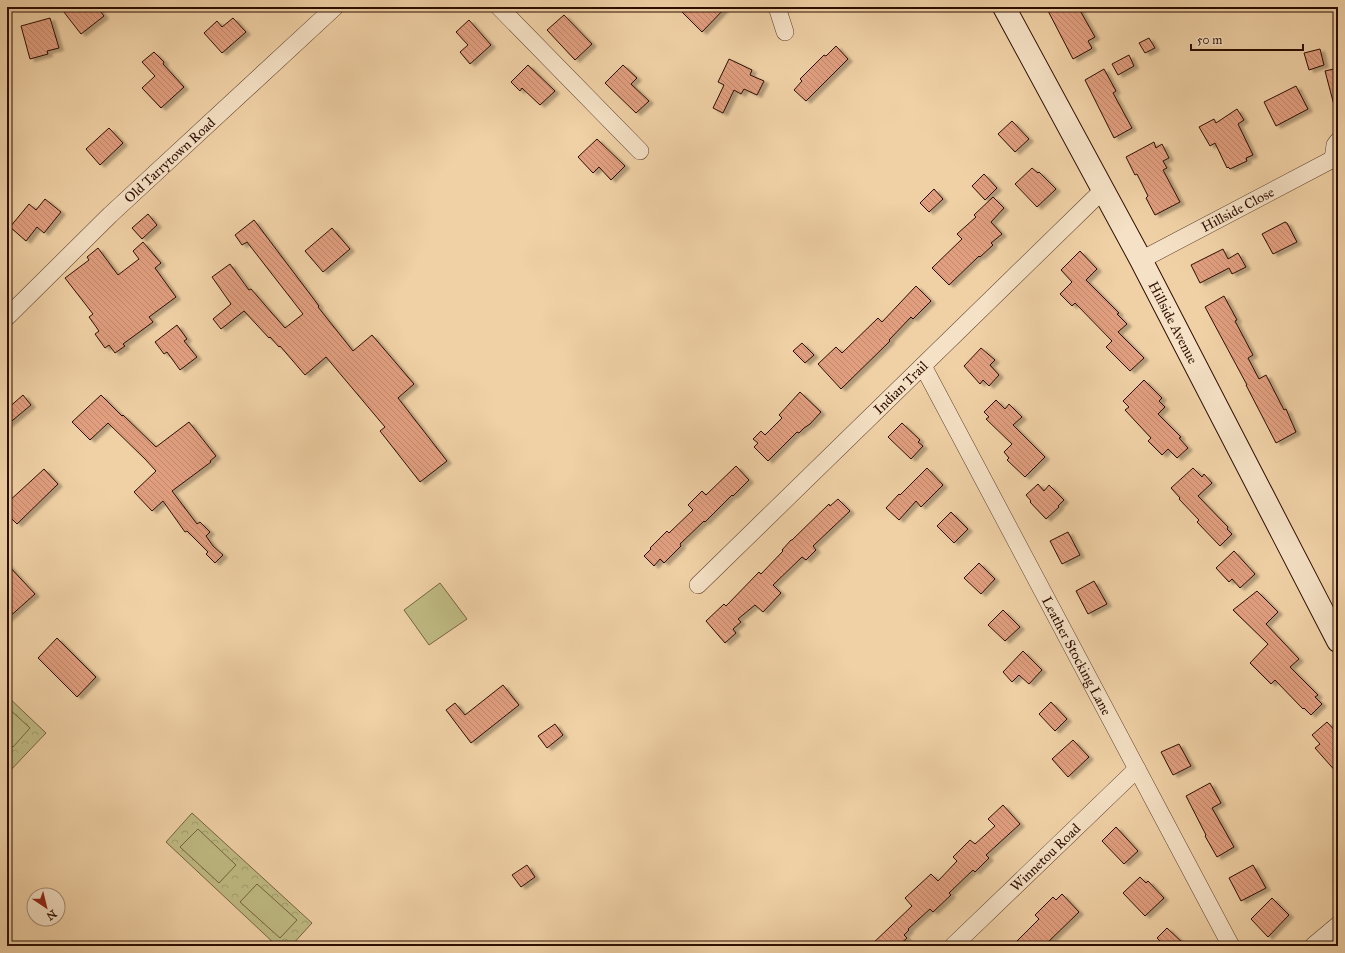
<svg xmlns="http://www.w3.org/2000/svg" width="1345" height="953" font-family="'IM FELL Great Primer',serif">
<defs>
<pattern id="forest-crowns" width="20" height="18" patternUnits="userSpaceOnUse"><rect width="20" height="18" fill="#bfba83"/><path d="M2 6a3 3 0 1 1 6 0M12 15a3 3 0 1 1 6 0" fill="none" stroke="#a49f6f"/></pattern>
<pattern id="building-back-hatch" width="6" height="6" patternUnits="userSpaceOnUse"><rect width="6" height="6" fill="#e19f80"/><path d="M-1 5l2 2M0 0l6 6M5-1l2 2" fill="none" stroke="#c1886d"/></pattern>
<filter id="shadow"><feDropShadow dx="4.5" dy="2.5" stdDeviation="1" flood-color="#0004"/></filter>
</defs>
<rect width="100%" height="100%" fill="#f0d1a6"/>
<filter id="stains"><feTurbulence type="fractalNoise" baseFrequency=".005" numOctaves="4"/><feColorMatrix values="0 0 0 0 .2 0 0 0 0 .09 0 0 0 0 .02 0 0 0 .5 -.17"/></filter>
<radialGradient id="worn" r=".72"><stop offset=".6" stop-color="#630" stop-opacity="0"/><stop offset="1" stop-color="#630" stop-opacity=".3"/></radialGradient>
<!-- forest -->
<g fill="url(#forest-crowns)" stroke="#766442">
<polygon points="7,696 46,733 7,774"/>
<polygon points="192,813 312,923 291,946 277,946 166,842"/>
</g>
<!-- pitch -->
<g fill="#bfba83" stroke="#766442">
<polygon points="440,583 467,619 429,645 404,610"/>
<polygon points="7,707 30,728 13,747 7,741"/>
<polygon points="198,829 236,865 219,883 180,847"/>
<polygon points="257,884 297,920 280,938 240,902"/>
</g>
<!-- building -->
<g fill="url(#building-back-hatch)" stroke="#2d0e00" filter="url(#shadow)">
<polygon points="60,7 97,7 104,16 81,34"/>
<polygon points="677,7 726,7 702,32"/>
<polygon points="1046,7 1078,7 1095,37 1088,41 1092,48 1091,49 1073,59"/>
<polygon points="564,15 592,44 575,60 547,30"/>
<polygon points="50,18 59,48 47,51 48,54 30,59 21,26"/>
<polygon points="233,18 246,32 222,53 204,33 217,21 222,27"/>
<polygon points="469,20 491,45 470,64 460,52 468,45 456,32"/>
<polygon points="1149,38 1155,48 1145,53 1139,43"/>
<polygon points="836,46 848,59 806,101 794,90 802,81 800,79 824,55 826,56"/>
<polygon points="1320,49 1324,65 1309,70 1304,53"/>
<polygon points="154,52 164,62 163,64 184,87 161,108 142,88 155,76 142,62"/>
<polygon points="1129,55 1134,66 1118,75 1112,64"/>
<polygon points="729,59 752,70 750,75 764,81 757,95 744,89 741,94 734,90 723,113 713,108 724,85 718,82"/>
<polygon points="528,65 555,91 540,105 522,88 520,91 511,82"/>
<polygon points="623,65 637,78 631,84 649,101 636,113 605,83"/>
<polygon points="1338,68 1338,105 1334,105 1325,71"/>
<polygon points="1104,69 1116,91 1113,93 1132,128 1114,138 1085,80"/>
<polygon points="1296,86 1308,109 1276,126 1264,102"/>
<polygon points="1237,109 1244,120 1238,124 1253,155 1246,158 1247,161 1230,169 1228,167 1227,168 1215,143 1210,146 1199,127 1214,119 1216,123"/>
<polygon points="1012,121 1029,139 1015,152 998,134"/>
<polygon points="109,128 123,143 100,165 86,149"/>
<polygon points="597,139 625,166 611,180 599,167 593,173 578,157"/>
<polygon points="1154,142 1156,148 1162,144 1169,158 1163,161 1167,168 1163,170 1180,202 1155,215 1146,198 1148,196 1137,174 1135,175 1126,157"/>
<polygon points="1032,168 1038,173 1039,172 1056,189 1037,207 1015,184"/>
<polygon points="984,174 997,188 985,200 972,186"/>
<polygon points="934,189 943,199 929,212 920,203"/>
<polygon points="993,197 1004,208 991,222 1002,234 991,243 993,245 980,257 979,256 949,285 932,268 962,239 957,234 976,217 974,215"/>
<polygon points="45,199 61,212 44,233 37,227 26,241 10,227 29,204 36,210"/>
<polygon points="148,214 157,225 142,239 132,228"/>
<polygon points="254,220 319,306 318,307 353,351 372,335 414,384 398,398 447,461 420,482 380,431 385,427 326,357 305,375 280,346 279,347 270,337 269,338 244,311 221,329 213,319 231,304 212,277 230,264 249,290 251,289 285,328 303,314 247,242 242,245 235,235"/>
<polygon points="1285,222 1287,223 1297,242 1273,254 1262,234"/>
<polygon points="332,228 350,249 323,272 305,251"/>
<polygon points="143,242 161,263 155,268 176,297 149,317 153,322 123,344 125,346 115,353 109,345 105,348 95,334 99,331 89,317 93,314 65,278 89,260 87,257 98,248 118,275 139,259 133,251"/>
<polygon points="1223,249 1228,259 1238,253 1246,267 1232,274 1229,268 1200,283 1191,265"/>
<polygon points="1080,251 1097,269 1086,280 1119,313 1117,314 1127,324 1118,332 1144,358 1130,371 1106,347 1112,341 1075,303 1072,306 1060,294 1072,282 1061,270"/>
<polygon points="916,286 931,301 913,319 911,317 889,340 890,341 841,389 818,364 836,347 842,353 878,318 882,322"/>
<polygon points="1224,296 1237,320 1235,321 1253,355 1248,358 1259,379 1266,375 1284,410 1286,409 1296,432 1276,443 1246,385 1247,385 1205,307"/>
<polygon points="177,325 187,339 184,341 197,357 180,370 167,352 164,354 155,342"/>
<polygon points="802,343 814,355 805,363 793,351"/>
<polygon points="981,348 995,360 990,365 999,375 989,386 983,380 980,384 964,366"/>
<polygon points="1144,380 1162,398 1159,401 1165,407 1158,414 1181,437 1179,438 1188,448 1177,458 1168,449 1162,455 1148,441 1151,438 1125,410 1129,407 1123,401"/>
<polygon points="800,392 821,412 810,424 804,428 799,433 797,432 768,461 754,447 758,443 753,439 761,431 765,435 782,418 779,415"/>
<polygon points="23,395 31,405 7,425 7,409"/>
<polygon points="101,395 122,416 123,415 156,447 189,422 216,456 210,461 211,462 172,491 197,524 200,522 210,532 206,536 213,546 223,555 215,563 206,554 208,552 187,531 185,532 163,501 152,511 134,492 156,471 145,459 108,423 90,440 72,422"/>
<polygon points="996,400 1005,409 1009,404 1022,417 1013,425 1045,457 1025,477 1007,460 1009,458 1004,452 1012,444 986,419 989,417 984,412"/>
<polygon points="902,423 920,440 918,442 923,446 911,459 888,437"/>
<polygon points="736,466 749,480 733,496 732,495 705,522 704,521 680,544 681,546 664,563 660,559 654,566 644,556 651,549 650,548 667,531 669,533 693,510 688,505 702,491 706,495"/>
<polygon points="927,468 943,485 921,507 916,501 899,520 886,508 899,494 900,495"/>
<polygon points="1193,468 1202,477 1204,474 1212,483 1198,496 1228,527 1227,529 1232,534 1220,546 1197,522 1199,520 1179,499 1180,498 1171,488"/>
<polygon points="44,469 58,484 17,524 7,514 7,503"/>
<polygon points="1038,484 1044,491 1049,485 1064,500 1058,506 1059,507 1046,519 1030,502 1031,501 1026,495"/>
<polygon points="838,499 850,511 813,546 816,550 806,560 802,557 773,585 781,593 763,612 755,605 738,619 741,622 733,629 736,633 725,643 706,621 724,604 726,606 759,572 761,574 783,551 782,550 791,540 792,540 829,504 830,506"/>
<polygon points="951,512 968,529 954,543 937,526"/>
<polygon points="1068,532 1080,555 1062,564 1050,541"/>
<polygon points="1234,551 1255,574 1240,588 1232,579 1229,582 1216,568"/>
<polygon points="979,563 995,579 981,594 964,578"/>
<polygon points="7,564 35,594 7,619"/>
<polygon points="1094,581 1107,604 1088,614 1076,591"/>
<polygon points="1257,591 1278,612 1266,624 1299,659 1290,667 1318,695 1315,697 1322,704 1311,715 1304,708 1303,709 1275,680 1271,684 1250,663 1268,644 1233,610"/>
<polygon points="1003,610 1020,627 1005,641 988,625"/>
<polygon points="57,638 96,677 77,697 38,658"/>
<polygon points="1023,651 1042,670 1029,684 1019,675 1012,682 1003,672"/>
<polygon points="503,685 519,705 471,743 446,710 455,703 465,715"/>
<polygon points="1051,702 1067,719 1055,731 1039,714"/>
<polygon points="1327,722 1338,734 1338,774 1315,748 1320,744 1312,735"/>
<polygon points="555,724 563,735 547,748 538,736"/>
<polygon points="1073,740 1089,757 1068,777 1052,759"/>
<polygon points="1179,744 1191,766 1173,775 1161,752"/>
<polygon points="1210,783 1221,803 1212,808 1234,847 1217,857 1205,836 1206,835 1186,796"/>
<polygon points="1003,805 1020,824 986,855 989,858 975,872 973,870 949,893 951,895 933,912 930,909 908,929 909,930 904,935 907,938 898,946 870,946 912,906 905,898 931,874 938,881 957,861 953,857 970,840 975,844 995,826 988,819"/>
<polygon points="1116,827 1138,851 1124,864 1102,841"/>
<polygon points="527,865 535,877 521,887 512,875"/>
<polygon points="1253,865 1266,888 1241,901 1229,878"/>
<polygon points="1140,877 1146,883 1148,881 1164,898 1145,916 1123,893"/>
<polygon points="1062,894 1079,912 1044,946 1012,946 1039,919 1035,915 1053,897 1056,900"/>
<polygon points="1272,898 1289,915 1268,937 1251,919"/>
<polygon points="1167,928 1186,946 1165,946 1157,938"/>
</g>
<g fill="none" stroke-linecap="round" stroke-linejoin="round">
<defs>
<g id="minor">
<polyline points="499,7 640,151"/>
<polyline points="777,7 785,32"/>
<polyline points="1338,141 1335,145 1333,159 1338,162"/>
<path id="s1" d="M1141 260 1333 159"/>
<path id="s2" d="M7 317 110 215 335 7"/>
<path id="s3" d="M923 366 1231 946"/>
<path id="s4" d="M698 585 1103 190"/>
<path id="s5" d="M953 946 1137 769"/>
<polyline points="1313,946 1338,925"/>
</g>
<g id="secondary">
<path id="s6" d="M1004 7 1141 260 1338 641"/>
</g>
</defs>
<!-- minor casing -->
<use href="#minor" stroke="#5e3f2a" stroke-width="18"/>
<!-- secondary casing -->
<use href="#secondary" stroke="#2d0e00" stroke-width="24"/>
<!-- minor -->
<use href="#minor" stroke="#f5e1c5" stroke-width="17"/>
<!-- secondary -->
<use href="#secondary" stroke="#f5e1c5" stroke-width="22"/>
</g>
<g text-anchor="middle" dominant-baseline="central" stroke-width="3" stroke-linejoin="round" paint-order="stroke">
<!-- street labels -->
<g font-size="14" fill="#2d0e00" stroke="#f5e1c5">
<text stroke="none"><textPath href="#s2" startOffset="226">Old Tarrytown Road</textPath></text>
<text stroke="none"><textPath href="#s1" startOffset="109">Hillside Close</textPath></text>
<text stroke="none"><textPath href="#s6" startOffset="358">Hillside Avenue</textPath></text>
<text stroke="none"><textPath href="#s4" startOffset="283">Indian Trail</textPath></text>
<text stroke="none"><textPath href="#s3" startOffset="328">Leather Stocking Lane</textPath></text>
<text stroke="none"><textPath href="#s5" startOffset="128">Winnetou Road</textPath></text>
</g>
</g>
<!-- margin -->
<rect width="1345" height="953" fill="none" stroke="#f0d1a6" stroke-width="24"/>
<rect x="8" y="8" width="1329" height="937" fill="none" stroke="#2d0e00" stroke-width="2"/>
<rect x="12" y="12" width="1321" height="929" fill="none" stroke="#2d0e00"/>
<!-- north arrow -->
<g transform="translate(46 907) rotate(145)"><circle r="19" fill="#f5e1c5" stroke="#a58d76"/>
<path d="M0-3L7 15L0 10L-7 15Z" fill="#8f2418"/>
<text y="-6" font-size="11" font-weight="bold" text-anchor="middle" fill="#2d0e00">N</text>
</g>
<!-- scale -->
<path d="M1191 44v6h112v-6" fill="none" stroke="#2d0e00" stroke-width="2"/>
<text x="1197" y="44" font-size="12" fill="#2d0e00" stroke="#f5e1c5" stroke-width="3" paint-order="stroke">50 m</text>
<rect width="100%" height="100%" filter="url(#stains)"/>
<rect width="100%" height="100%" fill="url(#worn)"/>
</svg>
